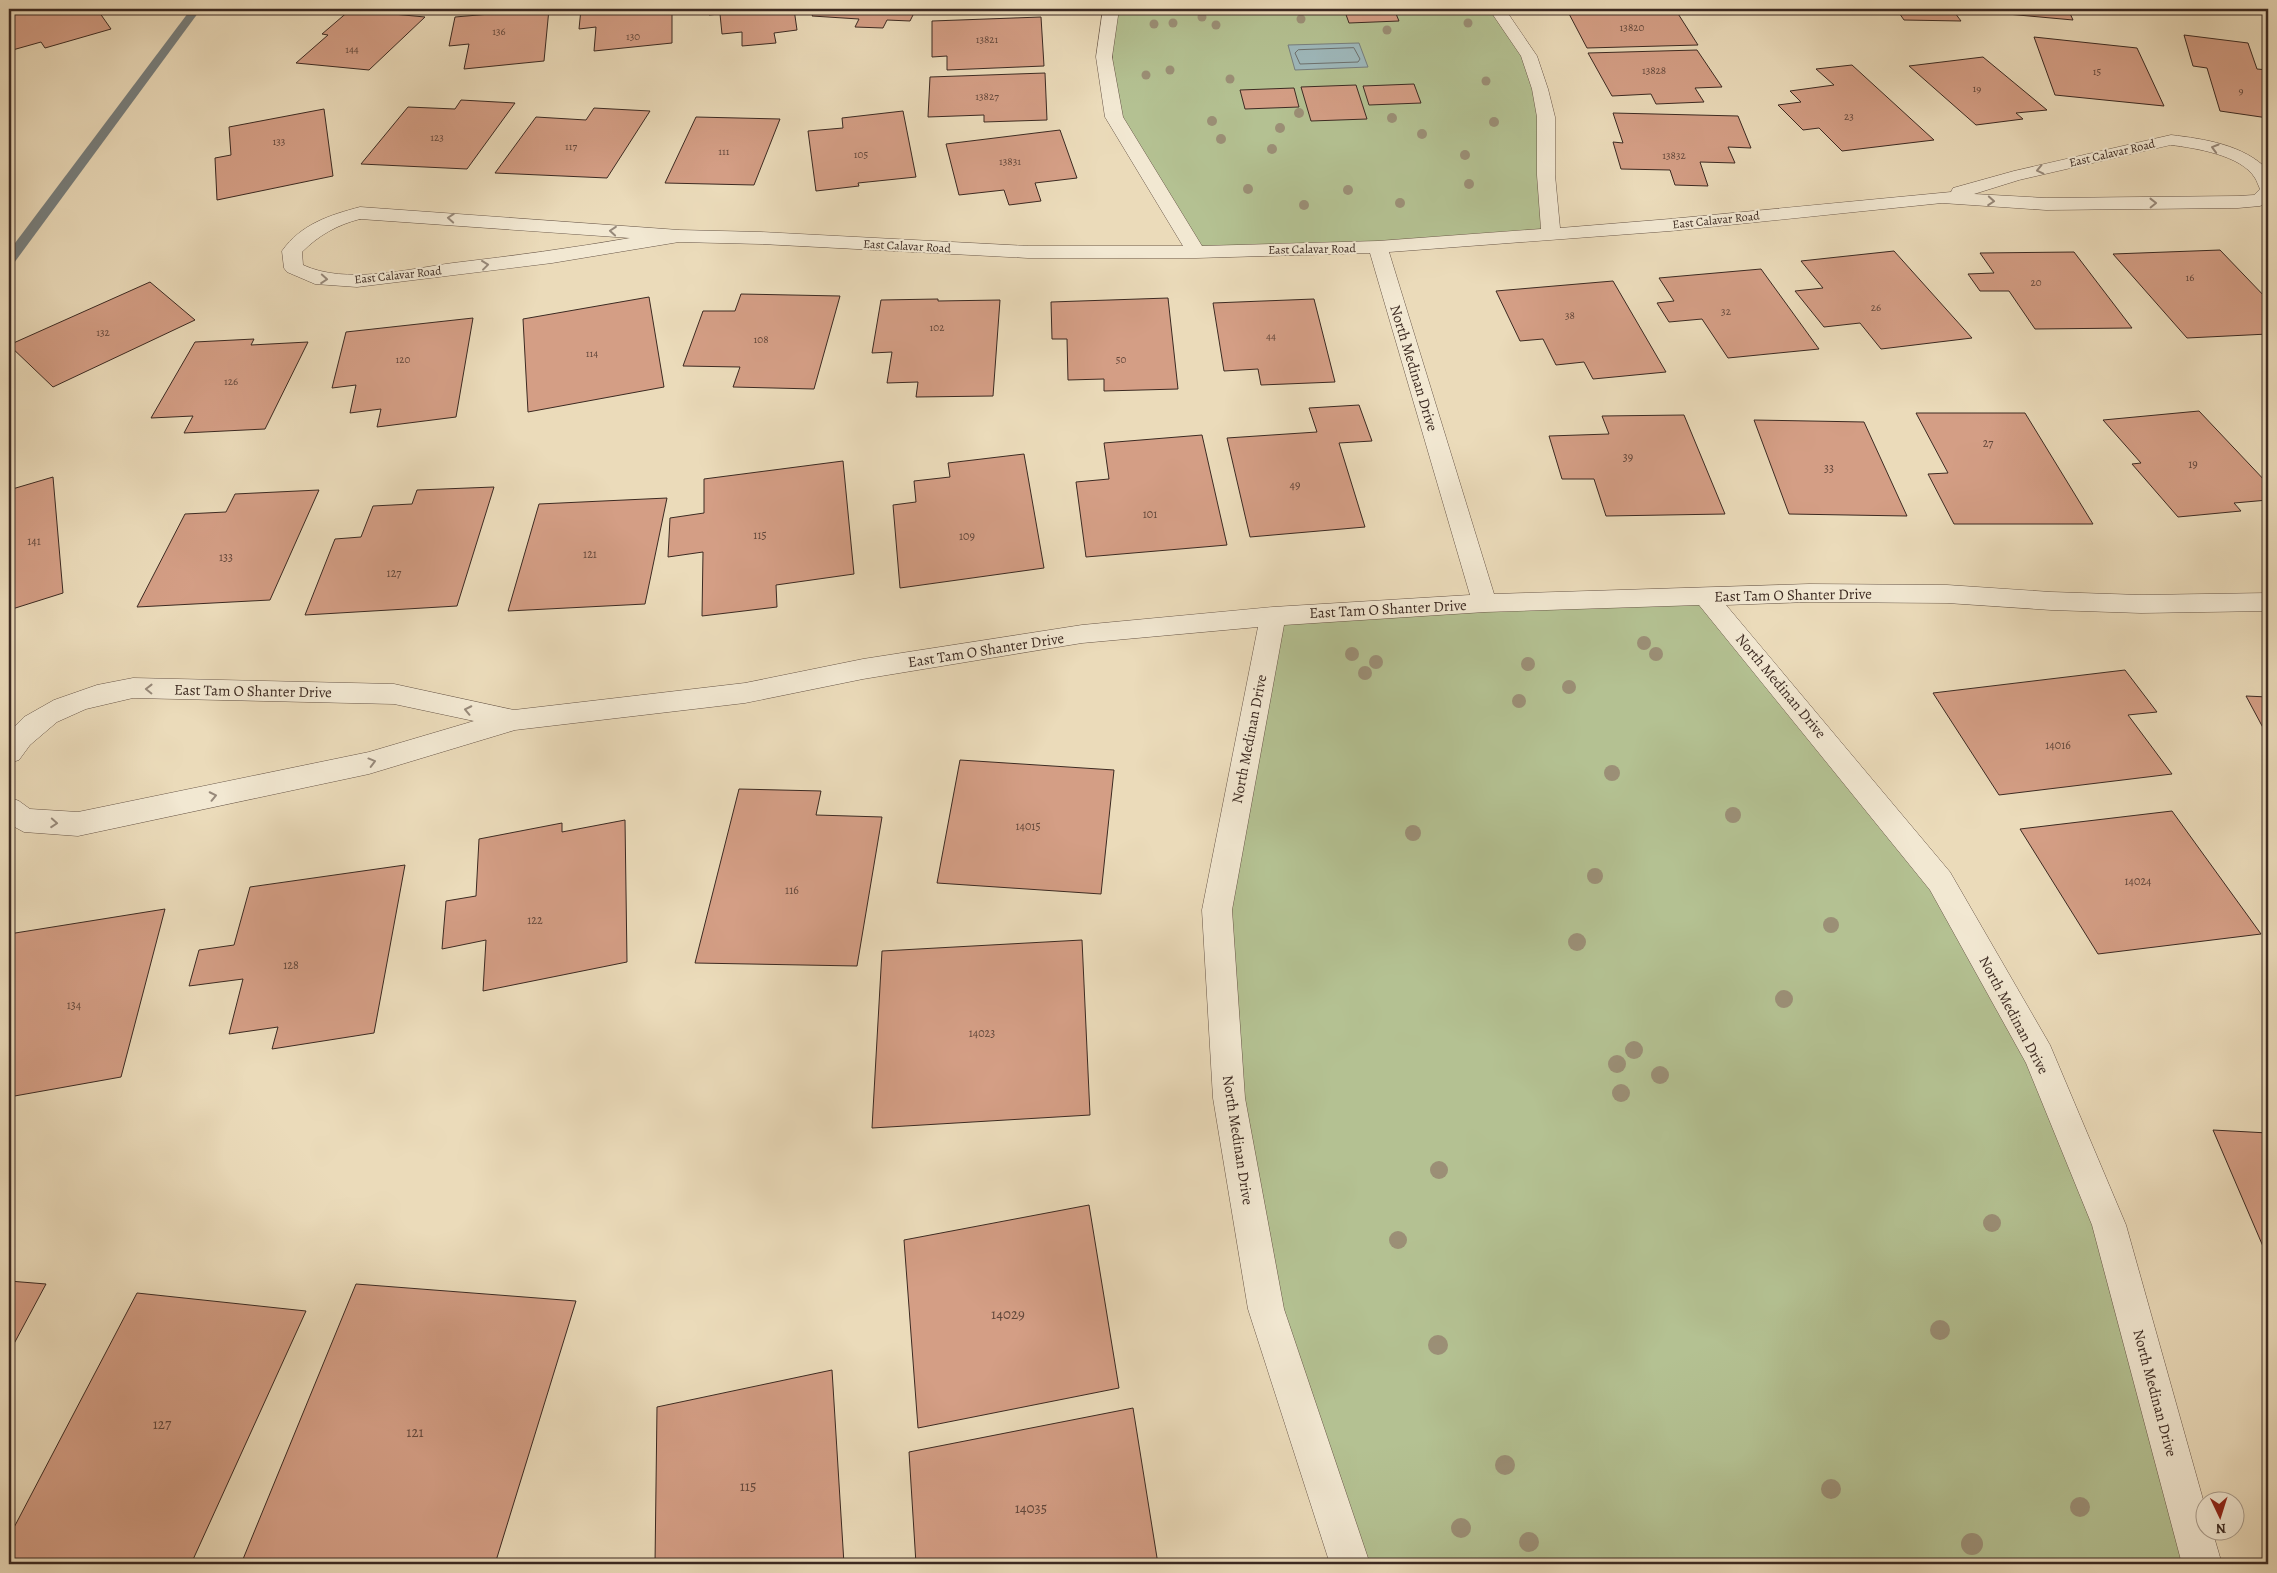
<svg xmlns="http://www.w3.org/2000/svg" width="2277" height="1573" font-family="Alegreya,serif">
<rect width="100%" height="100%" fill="#ebdbba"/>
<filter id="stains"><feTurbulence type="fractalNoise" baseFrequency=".004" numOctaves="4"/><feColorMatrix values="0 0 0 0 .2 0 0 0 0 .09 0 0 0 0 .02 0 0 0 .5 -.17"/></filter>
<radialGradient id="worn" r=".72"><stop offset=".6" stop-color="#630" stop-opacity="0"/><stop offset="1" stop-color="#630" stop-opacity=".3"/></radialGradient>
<!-- green -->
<g fill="#b4c192" stroke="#78765a">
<polygon points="1111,9 1497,9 1516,35 1540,89 1551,232 1196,252 1114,117"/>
<polygon points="1705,596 1940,881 2109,1225 2202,1564 1350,1564 1266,1309 1217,910 1273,616"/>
</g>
<!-- water -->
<polygon fill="#9eb8bb" stroke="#777f7e" points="1359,43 1368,67 1295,70 1288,45"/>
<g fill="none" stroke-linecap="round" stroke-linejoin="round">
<!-- shore -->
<polygon stroke="#6d716e" stroke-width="1" points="1354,48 1360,59 1358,62 1300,64 1295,53 1298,50"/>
<!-- stream -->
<polygon fill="#777f7e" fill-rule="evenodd" points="191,9 201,9 14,263 9,264 9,251"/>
</g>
<!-- building -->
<g fill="#d49e85" stroke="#3c2a22">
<polygon points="9,9 97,9 111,29 45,48 41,42 9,51"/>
<polygon points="549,9 544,61 464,69 469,44 449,46 455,17"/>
<polygon points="581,9 672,9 672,43 594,51 596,27 579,29"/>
<polygon points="709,9 794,9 797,30 774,33 776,43 742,46 742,32 722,34 720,14 709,15"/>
<polygon points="816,9 916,9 910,21 887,20 883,28 855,27 859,19 812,16"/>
<polygon points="1344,9 1394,9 1399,21 1349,23"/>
<polygon points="1675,9 1698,45 1587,48 1567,10"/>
<polygon points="1875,9 1952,9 1961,21 1904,20 1897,10"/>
<polygon points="1994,9 2068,9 2073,20 1996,13"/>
<polygon points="350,10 425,17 369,70 296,63 328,35 322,34"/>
<polygon points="1041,17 1044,66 947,70 947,56 932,57 932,21"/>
<polygon points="2184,35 2248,43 2257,69 2268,70 2268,118 2220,111 2207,68 2193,66"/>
<polygon points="2034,37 2137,48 2164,106 2055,95"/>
<polygon points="1697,50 1722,87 1695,88 1704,102 1656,104 1651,94 1612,96 1588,53"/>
<polygon points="1983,57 2047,110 2016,113 2023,119 1976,125 1909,66"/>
<polygon points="1852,65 1934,140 1842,151 1819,128 1803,130 1778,105 1801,102 1790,91 1834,85 1816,69"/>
<polygon points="1045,73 1047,120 984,122 984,115 928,117 930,77"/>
<polygon points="1414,84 1421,103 1369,105 1363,86"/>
<polygon points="1356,85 1367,119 1311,121 1301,87"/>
<polygon points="1294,88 1299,107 1245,109 1240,90"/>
<polygon points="461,100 515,103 467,169 361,164 408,107 455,109"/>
<polygon points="594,108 650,111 607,178 495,173 536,117 586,120"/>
<polygon points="324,109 333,176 217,200 215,158 231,155 229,127"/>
<polygon points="903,111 916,177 858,183 859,186 816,191 808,131 843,128 842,118"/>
<polygon points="1613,113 1738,116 1751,148 1728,147 1735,163 1700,162 1708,186 1675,185 1670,170 1621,169 1613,142 1623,143"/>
<polygon points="696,117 780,119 754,185 665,183"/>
<polygon points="1060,130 1077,178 1035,183 1041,201 1009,205 1004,190 959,195 946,144"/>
<polygon points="2220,250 2268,300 2268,334 2187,338 2113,254"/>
<polygon points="1894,251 1972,338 1881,349 1860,323 1824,327 1795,291 1823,288 1801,261"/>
<polygon points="2074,252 2132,328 2035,329 2009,291 1980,291 1968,274 1994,273 1980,253"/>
<polygon points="1761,269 1819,349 1728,358 1702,319 1669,322 1657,303 1674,301 1659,278"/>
<polygon points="1613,281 1666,372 1593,379 1584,362 1556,365 1543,339 1520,341 1496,291"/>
<polygon points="150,282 195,320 53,387 9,345"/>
<polygon points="741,294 840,296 814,389 733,387 740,367 683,366 703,311 735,311"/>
<polygon points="649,297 664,387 528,412 523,319"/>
<polygon points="1168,298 1178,389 1104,391 1104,379 1068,380 1067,339 1052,339 1051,302"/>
<polygon points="938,299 938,301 1000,300 993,396 916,397 918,382 887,383 892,352 872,353 881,300"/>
<polygon points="1314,299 1335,382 1261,385 1258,369 1224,371 1213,303"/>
<polygon points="473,318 456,417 377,427 381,409 350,413 356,385 332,388 346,332"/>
<polygon points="254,339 251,345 308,342 265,429 184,433 193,416 151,418 195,342"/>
<polygon points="1359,405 1372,441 1339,443 1365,527 1250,537 1227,438 1317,432 1309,408"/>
<polygon points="2199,411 2268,484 2268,500 2234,503 2241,511 2178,517 2132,464 2141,463 2103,420"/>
<polygon points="1916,413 2025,413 2093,524 1954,524 1928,474 1948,473"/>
<polygon points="1684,415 1725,514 1606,516 1594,479 1562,479 1549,436 1609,434 1602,416"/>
<polygon points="1754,420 1864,422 1907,516 1789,514"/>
<polygon points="1202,435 1227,545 1086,557 1076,482 1109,479 1104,443"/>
<polygon points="1024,454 1044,568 900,588 893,505 916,502 914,481 950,477 948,463"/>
<polygon points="843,461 854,574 776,585 777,607 702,616 703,552 668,557 670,518 704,513 704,479"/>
<polygon points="53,477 63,593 9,610 9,490"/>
<polygon points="494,487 457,606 305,615 335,539 361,537 373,506 412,504 417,490"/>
<polygon points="319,490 270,600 137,607 185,514 226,512 235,494"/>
<polygon points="667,498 645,604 508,611 539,504"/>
<polygon points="2125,670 2157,712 2128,715 2172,774 1999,795 1933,693"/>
<polygon points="2246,696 2268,697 2268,737"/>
<polygon points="960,760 1114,770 1101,894 937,883"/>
<polygon points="739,789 821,791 816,815 882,817 857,966 695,963"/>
<polygon points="2172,811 2261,934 2098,954 2020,829"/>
<polygon points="625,820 627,962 483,991 486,940 442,949 446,901 476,896 479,839 562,823 562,832"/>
<polygon points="405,865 374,1033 272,1049 278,1027 229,1034 243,979 189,986 199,950 234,945 250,887"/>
<polygon points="165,909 121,1077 9,1097 9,934"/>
<polygon points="1082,940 1090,1115 872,1128 882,951"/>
<polygon points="2213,1130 2268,1133 2268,1258"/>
<polygon points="1089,1205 1119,1388 918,1428 904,1240"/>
<polygon points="9,1281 46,1284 9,1353"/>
<polygon points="356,1284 576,1301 495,1564 241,1564"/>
<polygon points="137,1293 306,1311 191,1564 9,1564 9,1537"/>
<polygon points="832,1370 844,1564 655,1564 657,1407"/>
<polygon points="1133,1408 1158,1564 916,1564 909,1452"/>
</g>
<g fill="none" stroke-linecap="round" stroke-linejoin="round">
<defs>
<path id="minor" d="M1103 9H1119L1112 57 1123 117 1202 246 1378 241 1541 229 1537 175V117L1532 89 1521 56 1489 9H1505L1537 56 1548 89 1555 117V175L1560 228 1670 219 1951 192 1953 188 2014 171 2171 135C2205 139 2244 145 2268 170V202L2260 206 2238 208 2046 210 1942 203 1670 231 1389 252 1494 594 1809 584 1947 585 2051 592 2141 595 2268 593V611L2141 613 2051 610 1947 603 1809 602 1726 605 1950 872 2050 1045 2126 1225 2204 1503V1530H2212L2222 1564H2182L2092 1225 2026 1063 1930 890 1699 605 1485 612 1284 625 1232 910 1245 1098 1284 1309 1370 1564H1330L1248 1309 1213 1098 1202 910 1258 627 1082 643 863 679 745 703 515 730 369 774 78 836 24 832 9 824V797L19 801 30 809 78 812 369 752 474 721 394 704 133 698 86 709 57 722 30 745 19 760 9 763V732L24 717 54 700 97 685 133 678 394 684 514 710 745 683 863 659 1082 625 1273 607 1470 595 1370 253 1196 258H1028L761 244 679 242 552 263 357 287 315 284 287 272 284 268 282 251C301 224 330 215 360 207L679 230 761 232 1028 246H1183L1105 117 1096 57ZM2171 145C2195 148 2241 155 2255 178 2257 181 2258 185 2260 189L2254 195 2238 196 2046 198 1974 194 2019 180ZM360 219 630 238C572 248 513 256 453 263 408 269 346 285 303 265L302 252C319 235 337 225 360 219Z"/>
</defs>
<!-- minor casing -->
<use href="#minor" stroke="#685648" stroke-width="1"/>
<!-- minor -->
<use href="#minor" fill="#f2e8d2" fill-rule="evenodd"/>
</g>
<!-- trees -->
<g fill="#9b8f76">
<circle cx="1202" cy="17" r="4.5"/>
<circle cx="1301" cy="19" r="4.5"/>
<circle cx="1173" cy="23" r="4.5"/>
<circle cx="1468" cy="23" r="4.5"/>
<circle cx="1154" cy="24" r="4.5"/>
<circle cx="1216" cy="25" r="4.5"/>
<circle cx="1387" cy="30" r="4.5"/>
<circle cx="1170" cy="70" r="4.5"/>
<circle cx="1146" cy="75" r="4.5"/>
<circle cx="1230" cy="79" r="4.5"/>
<circle cx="1486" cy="81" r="4.5"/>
<circle cx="1299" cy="113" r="5"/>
<circle cx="1392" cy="118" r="5"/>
<circle cx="1212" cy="121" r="5"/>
<circle cx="1494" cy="122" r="5"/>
<circle cx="1280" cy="128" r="5"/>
<circle cx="1422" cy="134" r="5"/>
<circle cx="1221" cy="139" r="5"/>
<circle cx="1272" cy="149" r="5"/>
<circle cx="1465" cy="155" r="5"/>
<circle cx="1469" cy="184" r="5"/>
<circle cx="1248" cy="189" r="5"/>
<circle cx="1348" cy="190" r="5"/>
<circle cx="1400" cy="203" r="5"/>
<circle cx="1304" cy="205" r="5"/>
<circle cx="1644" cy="643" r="7"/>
<circle cx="1352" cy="654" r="7"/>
<circle cx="1656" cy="654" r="7"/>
<circle cx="1376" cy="662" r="7"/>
<circle cx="1528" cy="664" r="7"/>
<circle cx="1365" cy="673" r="7"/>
<circle cx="1569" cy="687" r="7"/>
<circle cx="1519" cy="701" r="7"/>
<circle cx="1612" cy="773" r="8"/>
<circle cx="1733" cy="815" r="8"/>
<circle cx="1413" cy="833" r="8"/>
<circle cx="1595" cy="876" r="8"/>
<circle cx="1831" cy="925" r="8"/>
<circle cx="1577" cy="942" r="9"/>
<circle cx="1784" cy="999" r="9"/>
<circle cx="1634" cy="1050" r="9"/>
<circle cx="1617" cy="1064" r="9"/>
<circle cx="1660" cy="1075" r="9"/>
<circle cx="1621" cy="1093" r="9"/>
<circle cx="1439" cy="1170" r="9"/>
<circle cx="1992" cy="1223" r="9"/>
<circle cx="1398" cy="1240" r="9"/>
<circle cx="1940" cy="1330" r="10"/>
<circle cx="1438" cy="1345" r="10"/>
<circle cx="1505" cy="1465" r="10"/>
<circle cx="1831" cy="1489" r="10"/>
<circle cx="2080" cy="1507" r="10"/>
<circle cx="1461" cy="1528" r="10"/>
<circle cx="1529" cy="1542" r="10"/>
<circle cx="1972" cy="1544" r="11"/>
</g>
<!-- one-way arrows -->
<defs><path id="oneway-chevron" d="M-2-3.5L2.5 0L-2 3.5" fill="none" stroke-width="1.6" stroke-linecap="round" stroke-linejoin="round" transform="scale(1.25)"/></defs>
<g stroke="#97897a">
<use href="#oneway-chevron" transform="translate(2215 148) rotate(-164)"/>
<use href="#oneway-chevron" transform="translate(2040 170) rotate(167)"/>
<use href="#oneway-chevron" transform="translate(1991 201) rotate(4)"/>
<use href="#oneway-chevron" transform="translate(2153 203) rotate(-1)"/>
<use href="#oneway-chevron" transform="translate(451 218) rotate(-176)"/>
<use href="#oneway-chevron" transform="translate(613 231) rotate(-175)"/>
<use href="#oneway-chevron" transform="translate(485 265) rotate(-7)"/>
<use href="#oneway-chevron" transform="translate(324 279) rotate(4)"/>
<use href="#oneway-chevron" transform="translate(149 689) rotate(-179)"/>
<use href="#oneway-chevron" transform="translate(468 710) rotate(-168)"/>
<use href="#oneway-chevron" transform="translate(372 762) rotate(-15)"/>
<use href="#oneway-chevron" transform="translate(213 796) rotate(-12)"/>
<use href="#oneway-chevron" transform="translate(54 823) rotate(4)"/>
</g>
<g text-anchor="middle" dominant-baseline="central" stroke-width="4" stroke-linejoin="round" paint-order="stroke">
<!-- far-number labels -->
<g font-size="11" fill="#62473b">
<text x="1632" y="27">13820</text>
<text x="499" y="31">136</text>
<text x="633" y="36">130</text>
<text x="987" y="39">13821</text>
<text x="352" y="49">144</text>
<text x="1654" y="70">13828</text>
<text x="2097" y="71">15</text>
<text x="1977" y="88">19</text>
<text x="2241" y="90">9</text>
<text x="987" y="96">13827</text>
<text x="1849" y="116">23</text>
<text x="437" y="137">123</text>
<text x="279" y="141">133</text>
<text x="571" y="146">117</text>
<text x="724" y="151">111</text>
<text x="861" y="154">105</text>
<text x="1674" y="155">13832</text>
<text x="1010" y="161">13831</text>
<text x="2190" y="277">16</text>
<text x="2036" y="282">20</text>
<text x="1876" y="307">26</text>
<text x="1726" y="311">32</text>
<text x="1570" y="315">38</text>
<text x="937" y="327">102</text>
<text x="103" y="332">132</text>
<text x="1271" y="336">44</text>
<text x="761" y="339">108</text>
<text x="592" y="353">114</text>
<text x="403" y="359">120</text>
<text x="1121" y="359">50</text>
<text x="231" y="381">126</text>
</g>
<!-- far-street labels -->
<g font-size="12" fill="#3c2a22" stroke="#f2e8d2">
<text transform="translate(2112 153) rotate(-13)">East Calavar Road</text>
<text transform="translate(1716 220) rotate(-6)">East Calavar Road</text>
<text transform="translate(907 246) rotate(3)">East Calavar Road</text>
<text transform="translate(1312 249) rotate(-1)">East Calavar Road</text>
<text transform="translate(398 275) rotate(-6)">East Calavar Road</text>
</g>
<!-- number labels -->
<g font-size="12" fill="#62473b">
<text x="1988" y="443">27</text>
<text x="1628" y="457">39</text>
<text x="2193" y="464">19</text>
<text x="1829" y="468">33</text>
<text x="1295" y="485">49</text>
<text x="1150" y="514">101</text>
<text x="760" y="535">115</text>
<text x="967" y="536">109</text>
<text x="34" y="541">141</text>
<text x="590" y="554">121</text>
<text x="226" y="557">133</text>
<text x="394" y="573">127</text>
<text x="2058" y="745">14016</text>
<text x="1028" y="826">14015</text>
<text x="2138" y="881">14024</text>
<text x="792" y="890">116</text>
<text x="535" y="920">122</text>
<text x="291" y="965">128</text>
<text x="74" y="1005">134</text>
<text x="982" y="1033">14023</text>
</g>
<!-- street labels -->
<g font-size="15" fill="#3c2a22" stroke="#f2e8d2">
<text transform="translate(1414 368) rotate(73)">North Medinan Drive</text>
<text transform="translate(1793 595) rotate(-1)">East Tam O Shanter Drive</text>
<text transform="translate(1388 609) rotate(-3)">East Tam O Shanter Drive</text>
<text transform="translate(986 650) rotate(-9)">East Tam O Shanter Drive</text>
<text transform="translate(1781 686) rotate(50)">North Medinan Drive</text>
<text transform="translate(253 691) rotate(1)">East Tam O Shanter Drive</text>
<text transform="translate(1249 739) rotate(-79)">North Medinan Drive</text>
<text transform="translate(2014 1015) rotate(62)">North Medinan Drive</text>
<text transform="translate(1238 1140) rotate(81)">North Medinan Drive</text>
<text transform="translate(2155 1393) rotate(75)">North Medinan Drive</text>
</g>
<!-- near-number labels -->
<g font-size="15" fill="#62473b">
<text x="1008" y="1314">14029</text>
<text x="162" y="1424">127</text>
<text x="415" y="1432">121</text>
<text x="748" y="1486">115</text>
<text x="1031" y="1508">14035</text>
</g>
</g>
<!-- margin -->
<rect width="2277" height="1573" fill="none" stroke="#ebdbba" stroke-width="30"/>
<rect x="10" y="10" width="2257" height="1553" fill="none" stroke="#3c2a22" stroke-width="2.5"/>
<rect x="15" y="15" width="2247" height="1543" fill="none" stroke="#3c2a22"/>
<!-- north arrow -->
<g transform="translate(2220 1516) rotate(176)"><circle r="24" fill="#f2e8d2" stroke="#a99c8c"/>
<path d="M0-4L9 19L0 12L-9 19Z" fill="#8f2418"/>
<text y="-8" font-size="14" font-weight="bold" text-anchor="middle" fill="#3c2a22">N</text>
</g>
<rect width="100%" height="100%" filter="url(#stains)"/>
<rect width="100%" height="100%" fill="url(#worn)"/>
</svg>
